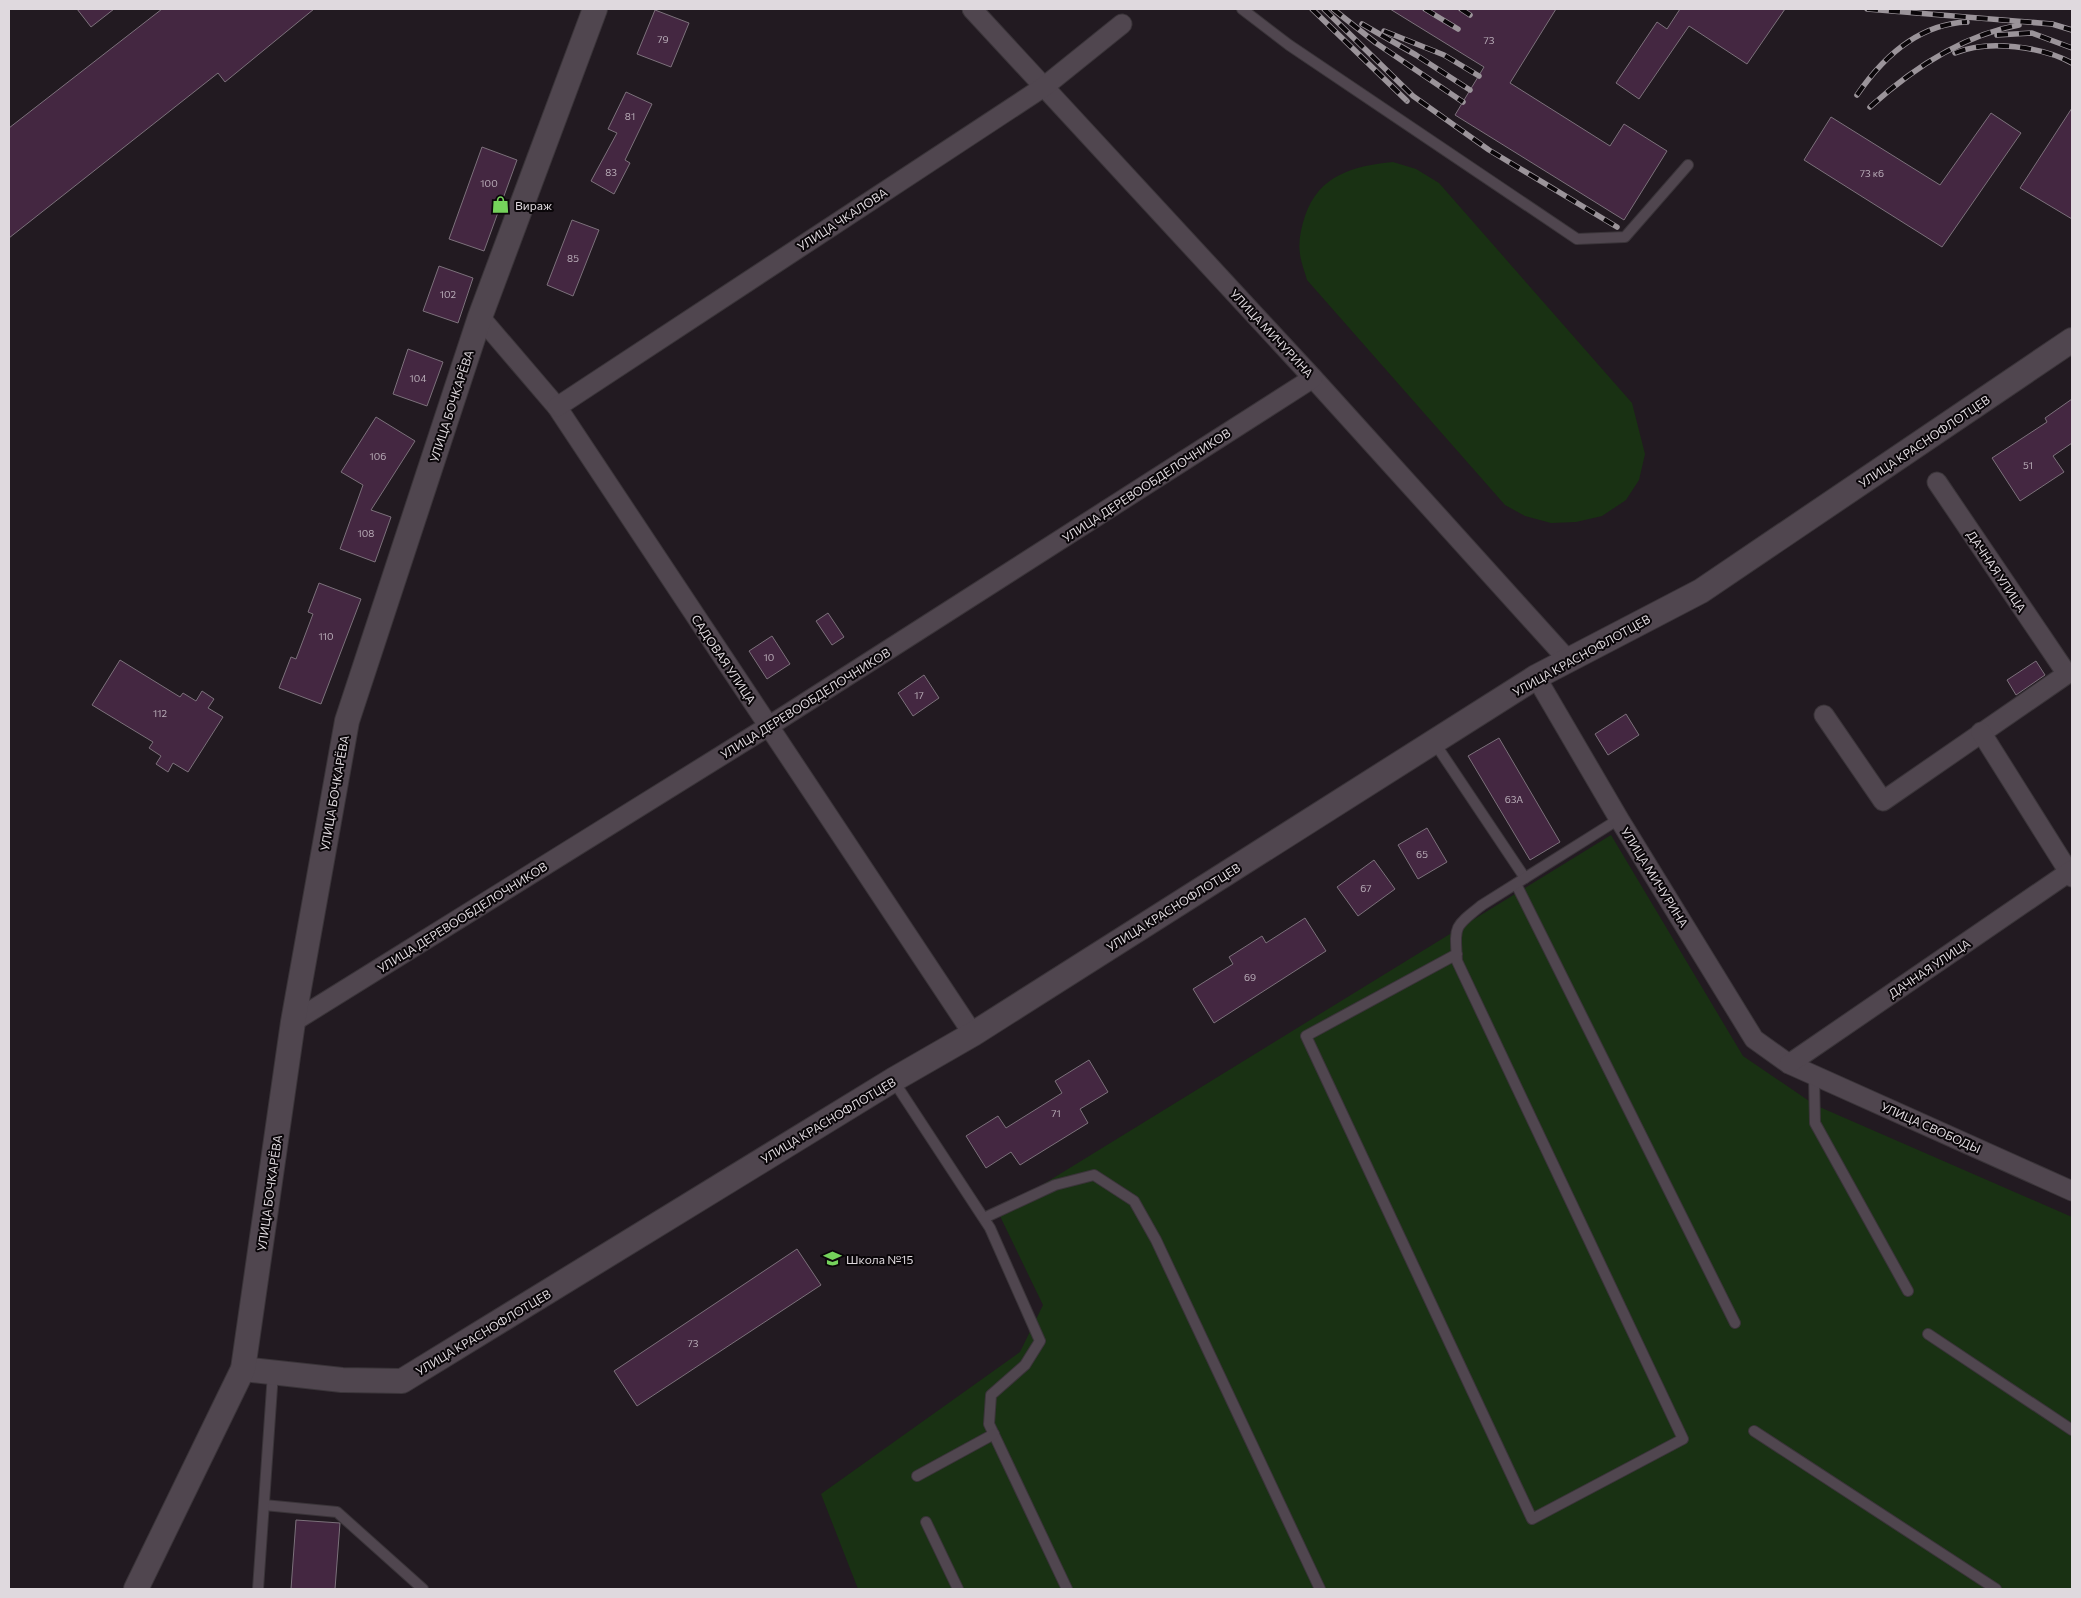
<svg xmlns="http://www.w3.org/2000/svg" width="2081" height="1598" font-family="Commissioner,sans-serif">
<rect width="100%" height="100%" fill="#221a21"/>
<!-- green -->
<g fill="#193113">
<path d="M1393 162 1416 169 1439 183 1632 403 1645 454 1639 480 1626 500 1602 516 1576 522 1551 523 1525 516 1505 505 1307 280C1305 272 1301 263 1300 254 1298 242 1301 228 1305 216 1319 175 1353 166 1393 162Z"/>
<polygon points="1611,835 1743,1056 1815,1105 2072,1217 2072,1589 858,1589 821,1494 1020,1352 1043,1305 998,1212"/>
</g>
<!-- building -->
<g fill="#442741" stroke="#7c717b">
<polygon points="77,9 114,9 91,27"/>
<polygon points="162,9 314,9 225,82 218,73 9,238 9,128"/>
<polygon points="1390,9 1556,9 1510,83 1610,146 1624,124 1667,151 1624,220 1455,115 1484,67"/>
<polygon points="1680,9 1785,9 1747,64 1689,26 1639,99 1616,83 1657,22 1667,29"/>
<polygon points="655,10 689,23 671,67 637,54"/>
<polygon points="626,92 652,104 625,160 630,163 614,194 591,181 617,133 608,129"/>
<polygon points="2072,108 2072,219 2020,188"/>
<polygon points="1991,113 2021,133 1942,247 1804,160 1831,117 1940,185"/>
<polygon points="482,147 517,160 484,251 449,239"/>
<polygon points="572,220 599,230 573,296 547,285"/>
<polygon points="439,266 473,278 458,323 423,311"/>
<polygon points="408,349 443,362 427,406 393,394"/>
<polygon points="2072,399 2072,443 2053,456 2064,472 2020,501 1992,458 2047,422 2045,418"/>
<polygon points="376,417 415,441 371,510 391,517 375,562 340,549 363,485 341,472"/>
<polygon points="319,583 361,599 321,704 279,688 291,657 296,659 313,614 308,612"/>
<polygon points="828,613 844,637 832,645 816,621"/>
<polygon points="772,636 790,664 767,679 749,651"/>
<polygon points="120,660 180,697 183,693 196,701 202,691 214,699 208,708 223,717 188,772 173,763 168,772 156,764 161,756 149,748 153,742 92,705"/>
<polygon points="2036,661 2045,675 2016,695 2007,680"/>
<polygon points="924,675 939,698 913,716 898,693"/>
<polygon points="1626,714 1639,735 1608,755 1595,734"/>
<polygon points="1499,738 1560,842 1530,860 1468,756"/>
<polygon points="1427,828 1447,862 1418,879 1398,845"/>
<polygon points="1374,860 1395,889 1358,916 1337,887"/>
<polygon points="1305,918 1326,951 1214,1023 1193,989 1233,964 1229,957 1262,936 1266,943"/>
<polygon points="1089,1060 1108,1092 1080,1109 1088,1123 1020,1165 1011,1152 986,1168 966,1136 998,1116 1006,1128 1062,1093 1055,1081"/>
<polygon points="797,1249 821,1285 637,1406 614,1371"/>
<polygon points="296,1520 340,1523 335,1589 291,1589"/>
</g>
<g fill="none" stroke-linecap="round" stroke-linejoin="round">
<defs>
<g id="service">
<polyline points="1242,9 1289,45 1577,239 1625,237 1688,165"/>
<polyline points="1434,742 1525,878"/>
<polyline points="1516,884 1735,1323"/>
<path d="M1457 954 1306 1036 1532 1519 1683 1439 1457 961C1455 925 1453 928 1482 905L1619 819"/>
<polyline points="1814,1075 1815,1123 1908,1291"/>
<polyline points="893,1080 990,1228 1040,1341 1025,1365 991,1395 989,1424 1067,1589"/>
<polyline points="984,1218 1055,1185 1094,1175 1134,1201 1156,1240 1320,1589"/>
<polyline points="1928,1334 2072,1430"/>
<polyline points="1754,1431 1996,1589"/>
<polyline points="917,1476 994,1434"/>
<polyline points="264,1505 337,1512 423,1589"/>
<polyline points="926,1522 958,1589"/>
<polyline points="258,1589 273,1373"/>
</g>
<g id="minor">
<polyline points="972,9 1313,378 1568,660"/>
<polyline points="480,317 557,407 973,1034"/>
<polyline points="557,407 1045,86 1122,24"/>
<polyline points="1536,677 1619,819 1754,1039 1789,1064 2072,1191"/>
<polyline points="1824,715 1883,801 2067,674 1937,482"/>
<polyline points="1981,732 2072,877"/>
<polyline points="293,1022 769,726 1313,378"/>
<polyline points="1789,1064 2072,870"/>
</g>
<g id="tertiary">
<polyline points="243,1369 342,1380 402,1381 893,1080 973,1034 1536,677 1701,591 2072,340"/>
<polyline points="136,1589 243,1369 293,1022 347,721 480,317 595,9"/>
</g>
</defs>
<!-- service casing -->
<use href="#service" stroke="#3a3439" stroke-width="12"/>
<!-- minor casing -->
<use href="#minor" stroke="#3a3439" stroke-width="21"/>
<!-- tertiary casing -->
<use href="#tertiary" stroke="#3a3439" stroke-width="26"/>
<!-- service -->
<use href="#service" stroke="#50464f" stroke-width="10"/>
<!-- minor -->
<use href="#minor" stroke="#50464f" stroke-width="19"/>
<!-- tertiary -->
<use href="#tertiary" stroke="#50464f" stroke-width="24"/>
<defs>
<g id="rail">
<polyline points="1312,9 1407,101"/>
<polyline points="1324,9 1413,96 1489,150 1617,227"/>
<polyline points="1333,9 1376,43 1463,102"/>
<polyline points="1425,9 1458,29"/>
<polyline points="1461,9 1470,15"/>
<polyline points="1867,9 2052,24 2072,30"/>
<polyline points="1362,24 1416,55 1470,90"/>
<polyline points="1384,31 1444,55 1479,76"/>
<polyline points="1997,35 2032,33 2072,48"/>
<path d="M1955 53C1988 39 2043 47 2072 63"/>
<path d="M1857 95C1883 57 1919 24 1967 22"/>
<path d="M1870 107C1912 69 1963 35 2019 25"/>
</g>
</defs>
<!-- rail casing -->
<use href="#rail" stroke="#9b949a" stroke-width="5.5"/>
<!-- rail -->
<use href="#rail" stroke="#0a0609" stroke-width="4" stroke-dasharray="11" stroke-linecap="butt"/>
</g>
<!-- icons -->
<defs>
<symbol id="shop-bare" viewBox="-9 -9 18 18"><path d="M-5-2.5h2.3a2.7 3.5 0 0 1 5.4 0H5L5.5 6h-11ZM-1.5-2.5h3a1.5 2.3 0 0 0-3 0Z" fill="#75d25b" stroke="#0a0609" stroke-width="2.5" paint-order="stroke"/></symbol>
<symbol id="school-bare" viewBox="-9 -9 18 18"><path d="M0-5L7-2L0 1L-7-2ZM-4 1L0 2.5L4 1V4Q0 6-4 4Z" fill="#75d25b" stroke="#0a0609" stroke-width="2.5" paint-order="stroke"/></symbol>
</defs>
<g fill-rule="evenodd">
<use href="#shop-bare" x="488" y="192" width="25" height="25"/>
<use href="#school-bare" x="820" y="1246" width="25" height="25"/>
</g>
<g text-anchor="middle" dominant-baseline="central" stroke-width="4" stroke-linejoin="round" paint-order="stroke">
<!-- number labels -->
<g font-size="10" fill="#b8acb7">
<text x="663" y="39">79</text>
<text x="1489" y="40">73</text>
<text x="630" y="116">81</text>
<text x="611" y="172">83</text>
<text x="1872" y="173">73 к6</text>
<text x="489" y="183">100</text>
<text x="573" y="258">85</text>
<text x="448" y="294">102</text>
<text x="418" y="378">104</text>
<text x="378" y="456">106</text>
<text x="2028" y="465">51</text>
<text x="366" y="533">108</text>
<text x="326" y="636">110</text>
<text x="769" y="657">10</text>
<text x="919" y="695">17</text>
<text x="160" y="713">112</text>
<text x="1514" y="799">63А</text>
<text x="1422" y="854">65</text>
<text x="1366" y="888">67</text>
<text x="1250" y="977">69</text>
<text x="1056" y="1113">71</text>
<text x="693" y="1343">73</text>
</g>
<!-- poi labels -->
<g font-size="12" fill="#dfd9de" stroke="#0a0609" text-anchor="start">
<text x="515" y="205">Вираж</text>
<text x="846" y="1259">Школа №15</text>
</g>
<!-- street labels -->
<g font-size="12" fill="#dfd9de" stroke="#0a0609">
<text transform="translate(842 219) rotate(-33)">УЛИЦА ЧКАЛОВА</text>
<text transform="translate(1272 333) rotate(47)">УЛИЦА МИЧУРИНА</text>
<text transform="translate(451 406) rotate(-72)">УЛИЦА БОЧКАРЁВА</text>
<text transform="translate(1924 441) rotate(-34)">УЛИЦА КРАСНОФЛОТЦЕВ</text>
<text transform="translate(1146 485) rotate(-33)">УЛИЦА ДЕРЕВООБДЕЛОЧНИКОВ</text>
<text transform="translate(1997 571) rotate(56)">ДАЧНАЯ УЛИЦА</text>
<text transform="translate(1581 655) rotate(-29)">УЛИЦА КРАСНОФЛОТЦЕВ</text>
<text transform="translate(724 659) rotate(56)">САДОВАЯ УЛИЦА</text>
<text transform="translate(805 703) rotate(-32)">УЛИЦА ДЕРЕВООБДЕЛОЧНИКОВ</text>
<text transform="translate(334 793) rotate(-80)">УЛИЦА БОЧКАРЁВА</text>
<text transform="translate(1655 877) rotate(58)">УЛИЦА МИЧУРИНА</text>
<text transform="translate(1173 907) rotate(-32)">УЛИЦА КРАСНОФЛОТЦЕВ</text>
<text transform="translate(462 917) rotate(-32)">УЛИЦА ДЕРЕВООБДЕЛОЧНИКОВ</text>
<text transform="translate(1929 968) rotate(-34)">ДАЧНАЯ УЛИЦА</text>
<text transform="translate(828 1120) rotate(-31)">УЛИЦА КРАСНОФЛОТЦЕВ</text>
<text transform="translate(1931 1127) rotate(24)">УЛИЦА СВОБОДЫ</text>
<text transform="translate(269 1193) rotate(-82)">УЛИЦА БОЧКАРЁВА</text>
<text transform="translate(483 1332) rotate(-31)">УЛИЦА КРАСНОФЛОТЦЕВ</text>
</g>
</g>
<!-- border -->
<rect width="2081" height="1598" fill="none" stroke="#dfd9de" stroke-width="20"/>
</svg>
